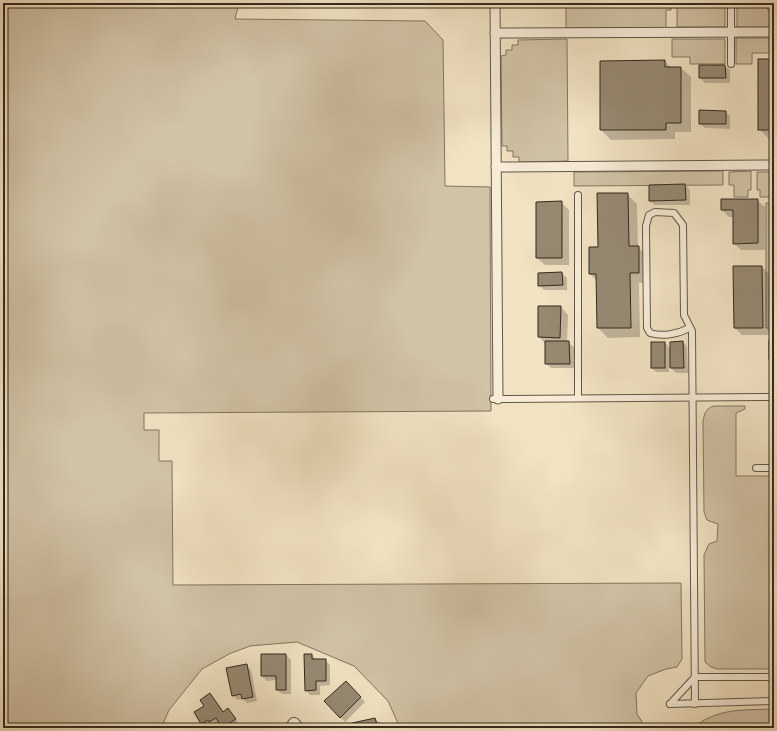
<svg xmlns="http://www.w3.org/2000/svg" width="777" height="731" font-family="'Libre Bodoni',serif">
<rect width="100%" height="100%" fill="#f1e2c2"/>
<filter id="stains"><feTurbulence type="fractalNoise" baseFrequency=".005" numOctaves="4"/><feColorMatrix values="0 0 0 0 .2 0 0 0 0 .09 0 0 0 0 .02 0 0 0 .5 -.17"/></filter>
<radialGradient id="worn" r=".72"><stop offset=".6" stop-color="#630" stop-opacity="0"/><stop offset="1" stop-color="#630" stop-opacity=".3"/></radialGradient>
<!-- green -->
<g fill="#d1c3a6" stroke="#827661">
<polygon points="3,3 239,3 235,19 425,21 443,40 445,186 490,187 491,411 144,413 144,430 159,430 159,461 172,461 173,585 681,583 682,659 677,667 666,669 648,676 636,693 637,714 646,728 400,728 388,701 354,666 297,642 250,646 229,654 202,669 169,710 161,728 3,728"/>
<polygon points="566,3 671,3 671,10 666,10 666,28 566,28"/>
<rect x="677" y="3" width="48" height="24"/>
<polygon points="737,3 774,3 774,8 772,5 767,5 768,10 774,11 773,27 737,27"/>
<polygon points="736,38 774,38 774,53 752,53 752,64 736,64"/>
<polygon points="567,39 568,161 519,162 519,157 513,157 513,151 507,151 507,146 502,146 501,56 506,55 506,50 512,50 512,45 518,45 518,40"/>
<polygon points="672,39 725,39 725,64 690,64 690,57 672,57"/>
<polygon points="723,171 723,185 574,186 574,172"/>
<polygon points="751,171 751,190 748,190 748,197 734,197 734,185 729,185 729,172"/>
<polygon points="757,172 774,172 774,197 760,197 760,190 757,190"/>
<polygon points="766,203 774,203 773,328 766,328"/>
<path d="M714 406H745V409L736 413V476H774V669H717L711 667 705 662 704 555 709 544 717 541 718 524 707 520 704 512 703 422C704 414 706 408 714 406Z"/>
<path d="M774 709V728H693C716 708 744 710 774 709Z"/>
</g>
<!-- shadow -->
<g fill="#0003">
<polygon points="774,60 774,139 769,139 759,129"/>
<polygon points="665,61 671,68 681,68 691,77 691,132 675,132 675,139 611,140 601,130"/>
<polygon points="700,66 725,66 730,70 730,83 705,83 700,78"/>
<polygon points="725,111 730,116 730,129 705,128 700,124"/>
<polygon points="685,185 690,190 690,205 655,205 650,201"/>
<polygon points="627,194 637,204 638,247 648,257 649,283 639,283 640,337 608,338 598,328 597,281 590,274 599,248"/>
<polygon points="722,200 757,200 765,207 765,250 741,250 734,243 734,217 729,217 722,210"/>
<polygon points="561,202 569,210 569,265 545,265 537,258"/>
<polygon points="762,267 769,274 769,335 742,335 735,328"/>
<polygon points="562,273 567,278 567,290 544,290 539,285"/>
<polygon points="561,307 568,315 567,342 574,347 574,368 551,368 546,363 546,344 539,337"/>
<polygon points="683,342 687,347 688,373 676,373 669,366 669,372 656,372 652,368 665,343 671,349"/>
<polygon points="286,655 291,660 291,694 282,694 277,690 277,680 267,681 262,676"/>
<polygon points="312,655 317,660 325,660 330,665 330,685 320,686 320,695 310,695 306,690"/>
<polygon points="247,666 251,670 257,701 247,703 243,699 238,700 233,696"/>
<polygon points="346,682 365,702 345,722 325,701"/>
<polygon points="210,694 224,712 228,709 239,724 233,728 223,728 220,723 215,727 213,724 207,728 202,723 205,706"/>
<polygon points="375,719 380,723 381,728 355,728"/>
</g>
<!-- building -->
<g fill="#968972" stroke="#33291c">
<rect x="758" y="59" width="16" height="71"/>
<polygon points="665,60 665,67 681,67 681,123 666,123 666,130 600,130 600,61"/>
<polygon points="699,65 725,65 726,78 699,78"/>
<polygon points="699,110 726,111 726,124 699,124"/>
<polygon points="685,184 686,200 649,201 649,185"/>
<polygon points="597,193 628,193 629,246 639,246 639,273 630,273 631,328 597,328 596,274 589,274 589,247 598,247"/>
<polygon points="721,199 758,199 758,243 733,244 733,210 721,210"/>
<polygon points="562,201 562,258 536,258 536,202"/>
<polygon points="733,266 762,266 763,328 734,328"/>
<polygon points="562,272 563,285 538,286 538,273"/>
<polygon points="538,306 561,306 560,338 538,337"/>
<rect x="769" y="340" width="5" height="19"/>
<polygon points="545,341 569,341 570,364 545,364"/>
<polygon points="683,341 684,368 670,368 670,342"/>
<rect x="651" y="342" width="14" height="26"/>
<polygon points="261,654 286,654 286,690 276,690 276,676 261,676"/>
<polygon points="304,654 312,654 312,659 326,659 326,681 316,681 316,690 305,691"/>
<polygon points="247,664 253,697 242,699 241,694 232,696 226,668"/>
<polygon points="346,681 361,697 340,718 324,701"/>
<polygon points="210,693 223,712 228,708 236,719 222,728 216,718 209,722 208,720 201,724 194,712 204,706 200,700"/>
<polygon points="375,718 378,728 354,728 352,723"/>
</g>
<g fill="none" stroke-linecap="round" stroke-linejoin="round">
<defs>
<g id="service">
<polyline points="731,64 731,3"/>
<polyline points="578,195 578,398"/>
<path d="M689 328C678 334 663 337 650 333L647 328 646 226 649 215 655 212 674 213 683 225 684 315 692 331 695 704"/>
<polyline points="493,399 774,397"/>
<polyline points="756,468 774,468"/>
<polyline points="670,704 695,677 774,677"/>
<polyline points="670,704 774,701"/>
</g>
<g id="pedestrian">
<polyline points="495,3 498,399"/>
<polyline points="495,33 774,32"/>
<polyline points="496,167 774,165"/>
</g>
<polyline id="minor" points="294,724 297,728"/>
</defs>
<!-- service casing -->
<use href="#service" stroke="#625746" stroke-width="8"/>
<!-- pedestrian casing -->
<use href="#pedestrian" stroke="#625746" stroke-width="11"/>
<!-- minor casing -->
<use href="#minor" stroke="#625746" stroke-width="14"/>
<!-- service -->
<use href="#service" stroke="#f6ecd7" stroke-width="6"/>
<!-- pedestrian -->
<use href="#pedestrian" stroke="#f6ecd7" stroke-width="9"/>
<!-- minor -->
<use href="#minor" stroke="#f6ecd7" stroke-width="12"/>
</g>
<!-- margin -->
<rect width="777" height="731" fill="none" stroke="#f1e2c2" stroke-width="16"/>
<rect x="4" y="4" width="769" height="723" fill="none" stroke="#33291c" stroke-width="2"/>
<rect x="8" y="8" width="761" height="715" fill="none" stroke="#33291c"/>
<rect width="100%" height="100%" filter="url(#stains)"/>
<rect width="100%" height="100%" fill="url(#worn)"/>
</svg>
